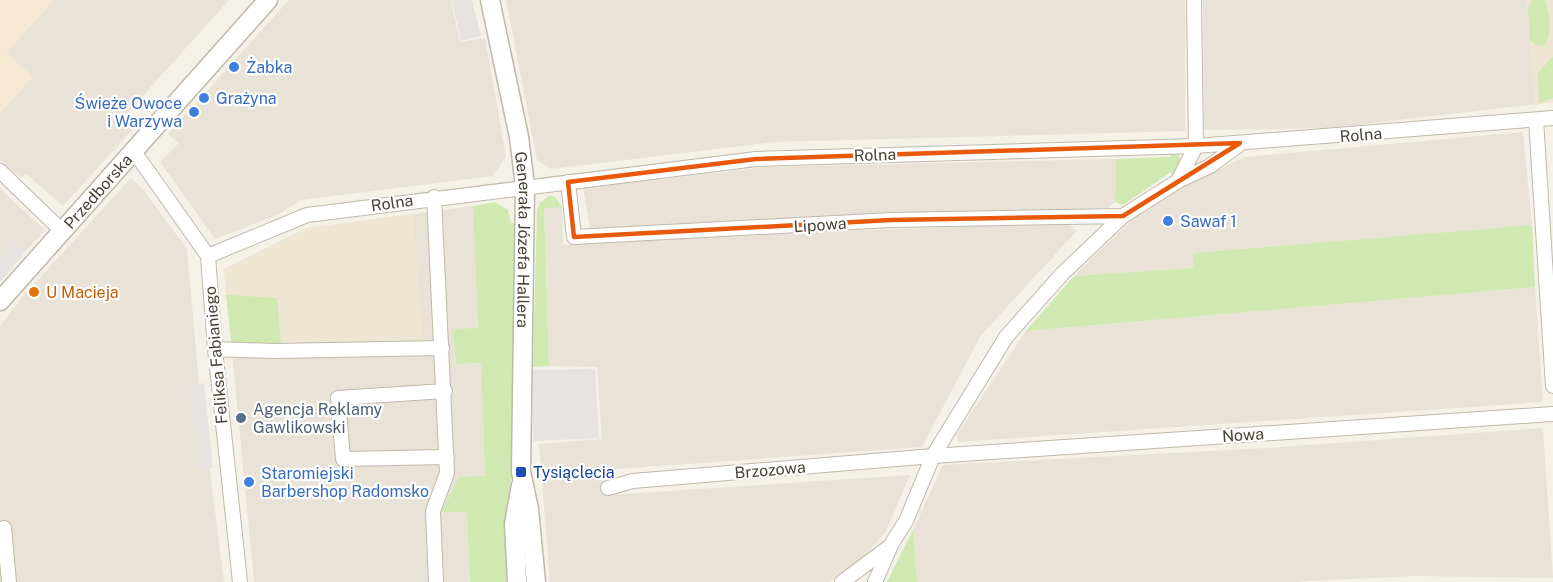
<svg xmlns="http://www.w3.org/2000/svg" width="1553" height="582" font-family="'Public Sans',sans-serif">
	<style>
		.residential { fill: #e8e3d6 }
		.commercial { fill: #f6e8d3 }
		.education { fill: #eee6d2 }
		.green { fill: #cfe9b0 }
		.parking { fill: #e6e3e0 }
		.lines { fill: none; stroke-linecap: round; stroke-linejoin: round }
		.minor-casing { stroke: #c0b9aa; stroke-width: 16 }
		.tertiary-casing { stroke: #c0b9aa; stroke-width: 21 }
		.minor { stroke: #fff; stroke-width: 14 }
		.tertiary { stroke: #fff; stroke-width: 18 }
		.marked { fill: none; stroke: #e8590c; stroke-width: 4.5; stroke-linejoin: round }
		.shop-dot { fill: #3f7fe0; stroke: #fff; stroke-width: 2 }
		.food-dot { fill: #e8710a; stroke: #fff; stroke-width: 2 }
		.service-dot { fill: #5c6f8a; stroke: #fff; stroke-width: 2 }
		.transit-dot { fill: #1a4fb4; stroke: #fff; stroke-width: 2 }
		.labels { text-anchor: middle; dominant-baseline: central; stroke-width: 4.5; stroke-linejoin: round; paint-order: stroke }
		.shop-label { font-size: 16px; fill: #366cbe; stroke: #fff; text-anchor: start }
		.street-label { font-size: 16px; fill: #484237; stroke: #fff }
		.food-label { font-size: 16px; fill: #c56008; stroke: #fff; text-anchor: start }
		.service-label { font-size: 16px; fill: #4e5e75; stroke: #fff; text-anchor: start }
		.transit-label { font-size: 16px; fill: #164399; stroke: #fff; text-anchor: start }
	</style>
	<rect width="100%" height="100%" fill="#f4f1e8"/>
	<path class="residential" d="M54,0H229L121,120L132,130L63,206L26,174L21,178L0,160V113L33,77L6,53Z
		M289,0H451L460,42L485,38L506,156L493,176L301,200L277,215L215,239L160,162L179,143L168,134Z
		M506,0H1185V131L774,142L551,169L537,160Z
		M1203,0H1553V102L1330,128L1204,130Z
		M1523,132L1532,225L1194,253V268L1074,276L1148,204L1245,157Z
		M1116,159L1115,202L1108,208L590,228L583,188L766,167Z
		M131,178L142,188L187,249L199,384L224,582H0V326L23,296Z
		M0,189L45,230L25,252L14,243L0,257Z
		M473,206L478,328L453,330L456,364L481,363L485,476L443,512L467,511L470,582H254L224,269L307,228Z
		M544,207H562L563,245L839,231L1067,223L1077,231L981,335L922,447L604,470L607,495L910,475L885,533L862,558L832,580L829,582H550L539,444L602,439L597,367L549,366Z
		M1535,287L1543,402L958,442V433L1026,331Z
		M1543,428L1553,578L1413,576L1290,582H917L913,530L943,465L1267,448Z"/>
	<path class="commercial" d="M0,0H54L6,53L33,77L0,113Z"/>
	<path class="education" d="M1526,0H1553V102L1535,105Z
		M413,214L423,340L281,346L277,298L226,295L224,269L307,228Z"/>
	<path class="green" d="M1532,0H1544C1553,13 1553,63 1530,40L1528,8Z
		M1553,56V98L1539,103L1538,73Z
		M1171,152L1178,154L1180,158L1178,170L1172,175L1171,172L1123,205L1115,202L1116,159L1170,157Z
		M549,196L555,197L562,207L544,208L549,366L533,367L537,210L540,203Z
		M495,202L508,210L511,223H517L510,517L512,582H470L467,512H442L459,477L485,476L481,363L456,364L453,329L478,328L473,206Z
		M1532,225L1535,287L1026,331L1074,276L1193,268V253Z
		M226,295L277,298L281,346L232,344Z
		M913,530L917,582H887Z"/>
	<path class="parking" d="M452,0H472L481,36L461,41Z
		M14,242L25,252L0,282V257Z
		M595,369L599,438L533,441V370Z
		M204,383L213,468L199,469L189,386Z"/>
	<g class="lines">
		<defs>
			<path id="minor" d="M1536,120L1553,386
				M133,150L208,256L215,349L240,582
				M0,171L62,231
				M1178,181L1210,166L1240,144
				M568,182L574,237L891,220L1123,216
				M434,197L447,473L433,511L436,582
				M208,256L307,215L756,159L1196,146L1553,118
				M215,349L274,351L442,348
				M445,391L338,398L343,459L447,457
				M608,488L633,481L933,456L1553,414
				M4,528L9,582
				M842,582L889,547
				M875,582L892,543L906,521L933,456L1006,337L1062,274L1123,216L1178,181L1196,146L1194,0"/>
			<g id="tertiary">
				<path id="s1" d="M490,0L519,137L525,186L521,472L529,509L536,582"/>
				<path id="s2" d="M0,301L268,0"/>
				<path d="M517,582L514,524L521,485"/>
			</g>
		</defs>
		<use href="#minor" class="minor-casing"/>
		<use href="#tertiary" class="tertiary-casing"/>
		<use href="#minor" class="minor"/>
		<use href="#tertiary" class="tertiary"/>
	</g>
	<path class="marked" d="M1240,143L1123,216L891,220L574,237L568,182L756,159Z"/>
	<g class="shop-dot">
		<circle cx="234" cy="67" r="6"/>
		<circle cx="204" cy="98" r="6"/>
		<circle cx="194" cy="112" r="6"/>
		<circle cx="1168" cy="221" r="6"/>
		<circle cx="249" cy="482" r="6"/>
	</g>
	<circle class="food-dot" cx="34" cy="292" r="6"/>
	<circle class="service-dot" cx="241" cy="418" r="6"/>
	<rect class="transit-dot" x="515" y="466" width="12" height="12" rx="3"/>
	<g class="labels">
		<g class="shop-label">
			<text x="246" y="67">Żabka</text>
			<text x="216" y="98">Grażyna</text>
			<text x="182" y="103" text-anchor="end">Świeże Owoce<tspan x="182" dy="18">i Warzywa</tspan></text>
			<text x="1180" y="221">Sawaf 1</text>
			<text x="261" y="473">Staromiejski<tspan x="261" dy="18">Barbershop Radomsko</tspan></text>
		</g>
		<g class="street-label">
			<text transform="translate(1361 135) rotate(-5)">Rolna</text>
			<text transform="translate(875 155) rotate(-2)">Rolna</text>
			<text stroke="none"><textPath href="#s2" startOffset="147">Przedborska</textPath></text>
			<text transform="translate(392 203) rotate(-8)">Rolna</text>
			<text transform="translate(820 225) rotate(-4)">Lipowa</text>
			<text stroke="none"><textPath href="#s1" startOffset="243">Generała Józefa Hallera</textPath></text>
			<text transform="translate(216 355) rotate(-95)">Feliksa Fabianiego</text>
			<text transform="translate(1243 435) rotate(-4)">Nowa</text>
			<text transform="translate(770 470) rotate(-5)">Brzozowa</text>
		</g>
		<g class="food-label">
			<text x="46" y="292">U Macieja</text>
		</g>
		<g class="service-label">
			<text x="253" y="409">Agencja Reklamy<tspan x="253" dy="18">Gawlikowski</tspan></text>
		</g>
		<g class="transit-label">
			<text x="533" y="472">Tysiąclecia</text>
		</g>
	</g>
</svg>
